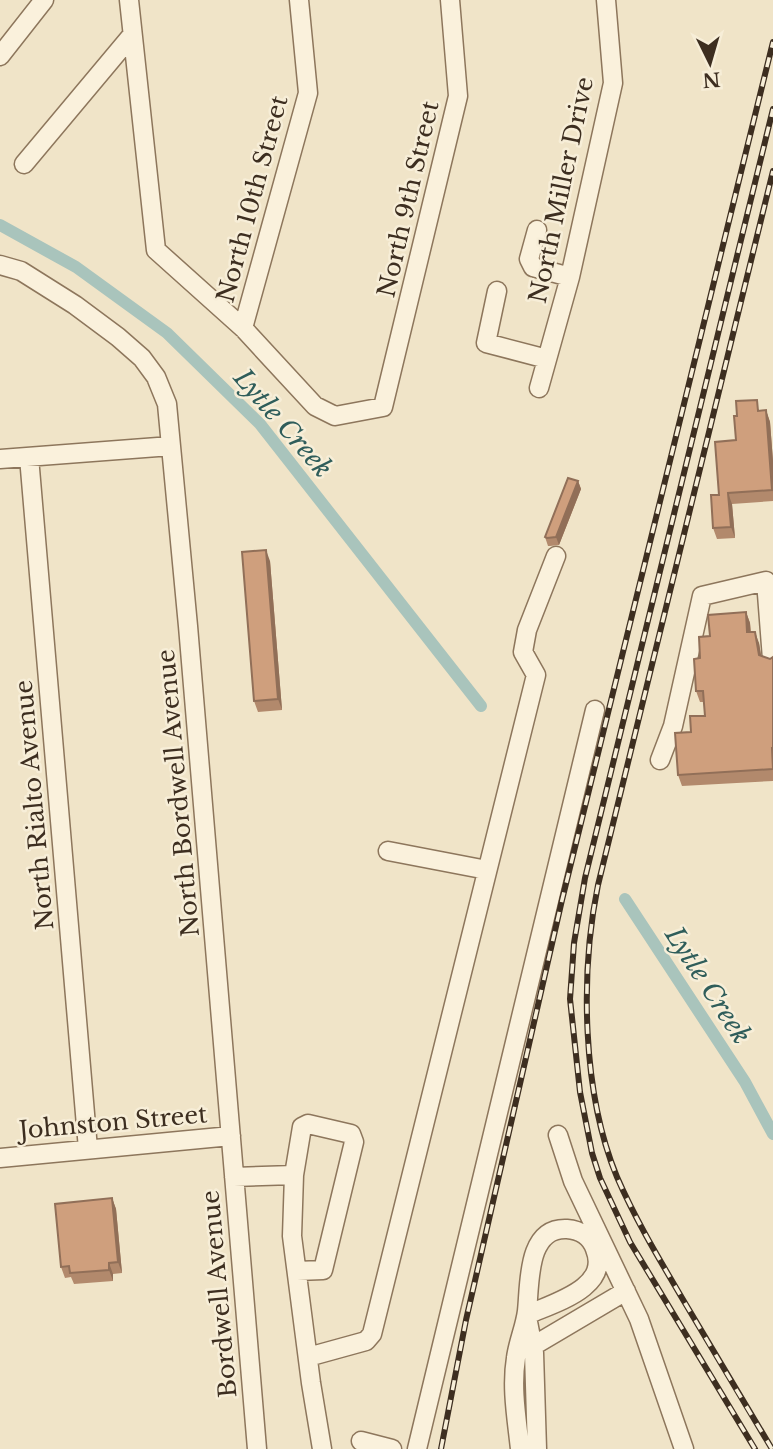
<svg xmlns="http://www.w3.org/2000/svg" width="773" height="1449" font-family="'Libre Baskerville',serif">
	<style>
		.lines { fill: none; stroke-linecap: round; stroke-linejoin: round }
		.canal { stroke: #a9c4bc; stroke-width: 12 }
		.minor-casing { stroke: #8d765c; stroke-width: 21 }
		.minor { stroke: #faf1dc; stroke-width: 18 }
		.rail-casing { stroke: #3d2e20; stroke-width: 6 }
		.rail { stroke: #f7eed8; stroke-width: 3.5; stroke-dasharray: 10; stroke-linecap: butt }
		.wall { fill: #b2896c }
		.shaded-wall { fill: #916f58 }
		.building { fill: #cf9f7d; stroke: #916f58; stroke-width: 2 }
		.labels { text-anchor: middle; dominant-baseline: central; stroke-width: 5; stroke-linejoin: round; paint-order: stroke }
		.street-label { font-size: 24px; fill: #3d2e20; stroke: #f7eed8 }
		.water-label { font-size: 26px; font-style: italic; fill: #2f5d5a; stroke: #f7eed8 }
	</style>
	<rect width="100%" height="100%" fill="#f0e4c8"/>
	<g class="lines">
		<path class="canal" d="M0,225L76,267L167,333L260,424L481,706
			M625,899L745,1082L773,1134"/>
		<defs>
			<path id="minor" d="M129,0L156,250L243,328L315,406L335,416L383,407L458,96L450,0
				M0,56L44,0
				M24,164L132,35
				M537,230L529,259L533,267L570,277
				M0,265L21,271L75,305L118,337L142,358L156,377L167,404L188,626L257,1449
				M497,291L486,343L547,359
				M243,328L308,93L299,0
				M539,388L570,277L613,83L606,0
				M29,457L88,1149
				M0,459L171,446
				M770,633L772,659
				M660,760L673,726L702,596L766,581L770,633H773
				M388,851L487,870
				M558,1135L573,1181L639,1319L684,1449
				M0,1158L231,1136
				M234,1177L294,1175
				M297,1271L323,1270L354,1142L351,1134L308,1124L302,1127L294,1175L292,1236L311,1383L322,1449
				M528,1322L534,1353L537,1449
				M533,1346L626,1291
				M308,1357L366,1341L372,1334L536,675L523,652L527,630L556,556
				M361,1441L392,1449
				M417,1449L595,710
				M520,1449C517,1420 511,1388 516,1358C518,1342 525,1327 527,1311C530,1285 526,1227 567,1229C580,1230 591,1237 595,1249C611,1288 553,1303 527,1315"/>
		</defs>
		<use href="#minor" class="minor-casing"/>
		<use href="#minor" class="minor"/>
		<defs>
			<path id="rail" d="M441,1449L466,1320L562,900L773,42
				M755,1449L630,1242L600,1178L592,1153L580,1092L570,999L574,943L585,878L773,109
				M772,1449C743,1401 714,1352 685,1303C661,1262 636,1221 617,1177C582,1093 580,973 598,885L773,171"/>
		</defs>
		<use href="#rail" class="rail-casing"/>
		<use href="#rail" class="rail"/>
	</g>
	<path class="wall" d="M766,410L770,422L773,461V501L732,504L735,538L717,539L713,528L719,495L736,440L761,411Z
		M578,481L581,489L559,545L550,546H548L545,537Z
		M270,561L282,710L258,712L254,701Z
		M746,612L750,623L751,632L759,643L761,656L770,659L773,657V781L682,786L678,775L691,732L705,716L704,702H700L696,691L700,658L710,636Z
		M112,1198L116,1209L122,1273L113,1274V1281L74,1284L71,1277L65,1278L61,1267Z"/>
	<path class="shaded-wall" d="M766,410L770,422L773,461V493Z
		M578,481L581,489L559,545L556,537Z
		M728,493L732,504L735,538L731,527Z
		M266,550L270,561L282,710L278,699Z
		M746,612L750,623L751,643L747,632Z
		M755,632L759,643L763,666L759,655Z
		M112,1198L116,1209L122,1273L118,1262Z
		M109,1263L113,1274V1281L109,1270Z"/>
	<path class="building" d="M757,400L758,411L766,410L772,490L728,493L731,527L713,528L711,495H719L715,442L736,440L734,416H737L736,401Z
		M568,478L578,481L556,537L547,538L545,537Z
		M266,550L278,699L254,701L242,552Z
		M746,612L747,632H755L759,655L770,659L773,657V748H772L773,769L678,775L675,733L691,732L690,716H705L703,691H696L694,659L700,658L699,637L710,636L708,615Z
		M112,1198L118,1262L109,1263V1270L70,1273L69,1266L61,1267L55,1204Z"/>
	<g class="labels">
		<g class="street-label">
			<text transform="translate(561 190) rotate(-78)">North Miller Drive</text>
			<text transform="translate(252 199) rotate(-75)">North 10th Street</text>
			<text transform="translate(408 199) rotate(-77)">North 9th Street</text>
			<text transform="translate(178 793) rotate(-95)">North Bordwell Avenue</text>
			<text transform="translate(34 805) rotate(-95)">North Rialto Avenue</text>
			<text transform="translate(113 1122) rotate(-5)">Johnston Street</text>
			<text transform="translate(219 1294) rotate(-95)">Bordwell Avenue</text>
		</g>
		<g class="water-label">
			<text transform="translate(283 423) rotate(49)">Lytle Creek</text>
			<text transform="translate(708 985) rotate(57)">Lytle Creek</text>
		</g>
	</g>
	<g transform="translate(710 63) rotate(175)" stroke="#f7eed8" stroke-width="5" paint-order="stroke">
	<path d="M0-5L12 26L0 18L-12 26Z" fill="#3d2e20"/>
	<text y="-10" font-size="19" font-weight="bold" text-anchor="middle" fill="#3d2e20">N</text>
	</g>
</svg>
